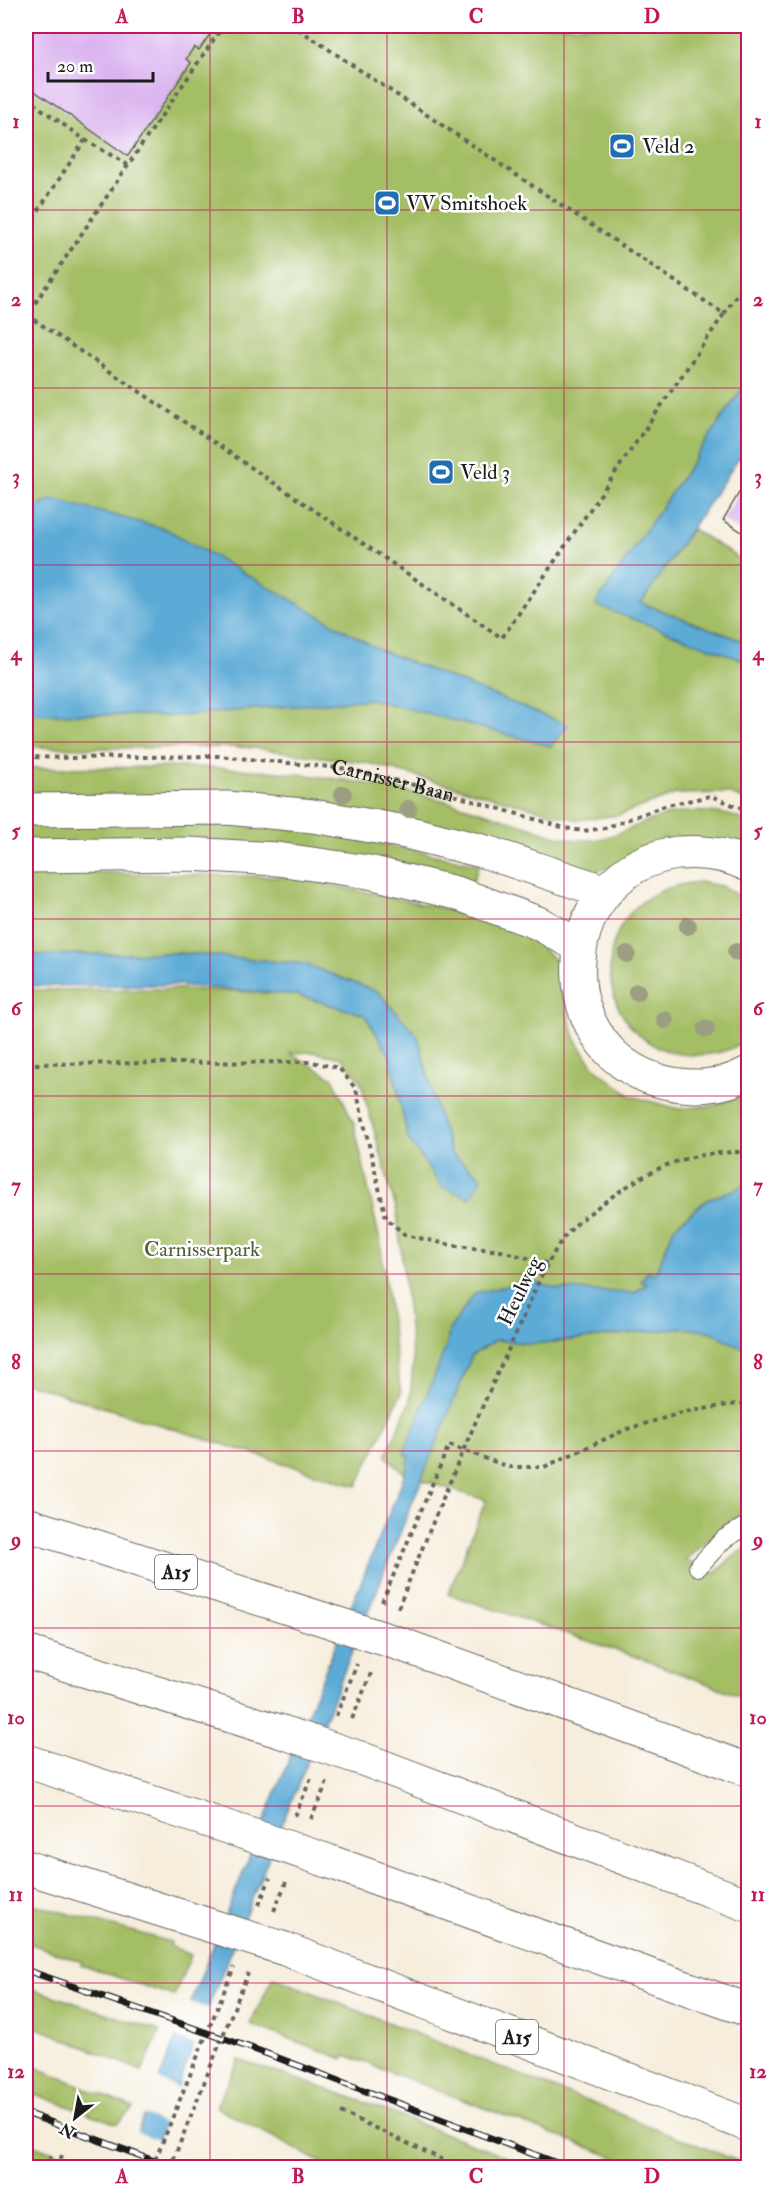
<svg xmlns="http://www.w3.org/2000/svg" width="774" height="2193" font-family="'IM FELL Double Pica',serif">
	<style>
		.green { fill: #a4be65; stroke: #606d40; stroke-width: 1.5 }
		.water { fill: #5caad6; stroke: #3c6379; stroke-width: 1.5 }
		.pier { fill: #f6eddb }
		.building { fill: #dab3ef }
		.lines { fill: none; stroke-linecap: round; stroke-linejoin: round }
		.lane-casing { stroke: #68655f; stroke-width: 20 }
		.secondary-casing { stroke: #68655f; stroke-width: 35 }
		.highway-casing { stroke: #68655f; stroke-width: 35 }
		.path { stroke: #68655f; stroke-width: 4; stroke-dasharray: 4.5 4.5; stroke-linecap: butt }
		.lane { stroke: #fff; stroke-width: 18 }
		.secondary { stroke: #fff; stroke-width: 33 }
		.highway { stroke: #fff; stroke-width: 33 }
		.rail-casing { stroke: #1c1c1c; stroke-width: 7 }
		.rail { stroke: #fff; stroke-width: 4.5; stroke-dasharray: 14; stroke-linecap: butt }
		.highway-bridge-casing { stroke: #68655f; stroke-width: 35; stroke-linecap: butt }
		.highway-bridge { stroke: #fff; stroke-width: 33 }
		.tree { fill: #9c9e82 }
		.grid { fill: none; stroke: #c2185b; stroke-width: 1.5; stroke-opacity: 0.55 }
		.labels { text-anchor: middle; dominant-baseline: central; stroke-width: 5; stroke-linejoin: round; paint-order: stroke }
		.shield { fill: #fff; stroke: #606060; stroke-width: 1.5 }
		.shield-label { font-size: 20px; font-weight: bold; fill: #1c1c1c }
		.poi-label { font-size: 21px; fill: #1c1c1c; stroke: #fff; text-anchor: start }
		.street-label { font-size: 21px; fill: #1c1c1c; stroke: #fff }
		.park-label { font-size: 21px; fill: #525d39; stroke: #fff }
		.neatline { fill: none; stroke: #c2185b; stroke-width: 2 }
		.grid-label { font-size: 20px; text-anchor: middle; font-weight: bold; fill: #c2185b }
	</style>
	<rect width="100%" height="100%" fill="#fff"/>
	<filter id="ink" filterUnits="userSpaceOnUse"><feTurbulence type="fractalNoise" baseFrequency=".0167" numOctaves="2"/><feDisplacementMap in="SourceGraphic" scale="12" xChannelSelector="R" yChannelSelector="G"/><feConvolveMatrix kernelMatrix="1 2 1 2 8 2 1 2 1" color-interpolation-filters="sRGB"/></filter>
	<filter id="wash" filterUnits="userSpaceOnUse"><feTurbulence type="fractalNoise" baseFrequency=".008" numOctaves="4" result="noise"/><feDisplacementMap in="SourceGraphic" scale="24" xChannelSelector="R" yChannelSelector="G"/><feGaussianBlur stdDeviation="1.35" result="paint"/><feColorMatrix in="noise" values="0 0 0 0 0 0 0 0 0 0 0 0 0 0 0 0 0 1.4 0 .05"/><feComposite in="paint" operator="in"/></filter>
	<g filter="url(#wash)">
		<rect width="100%" height="100%" fill="#f6eddb"/>
		<path class="green" d="M26,26H748V380L596,605L748,662V801L728,793L676,794L619,815L577,820L368,763L246,747L93,748L26,747V713L175,716L371,699L551,746L528,709L380,650L53,499L26,513Z
			M692,529L748,564V643L641,603Z
			M191,767C272,769 355,778 434,798C463,805 492,815 521,824C539,830 558,838 578,840C609,843 632,825 660,817C687,809 723,809 748,822V849L612,867L592,872L534,856L26,798V768Z
			M135,819L301,827L479,864L471,889L26,847V821Z
			M26,871L295,877L456,911L528,934L561,966L564,1001L576,1041L596,1069L631,1096L679,1109L715,1105L748,1094V1185L707,1200L675,1226L655,1274L642,1281L647,1283L634,1293L559,1289L529,1281L449,1330L447,1344L405,1474L386,1456L410,1401L413,1364L397,1212L360,1080L342,1058L314,1052L290,1053L333,1078L354,1124L380,1241L401,1394L357,1486L26,1383V990L185,989L271,993L297,995L365,1015L390,1056L408,1139L451,1153L436,1108L418,1036L305,964L182,953L26,955Z
			M699,882L721,886L748,900V1038C734,1050 716,1055 697,1055C589,1057 573,891 699,882Z
			M681,1328L710,1331L740,1347H748V1509L732,1520L685,1560L714,1573L738,1553L748,1547V1699L639,1658L448,1594L486,1500L421,1480L472,1355L496,1340L533,1344Z
			M26,1902L171,1942L170,1946L191,1955L174,1996L81,1965L82,1962L26,1942Z
			M273,1977L748,2165V2167H640L345,2055L343,2059L250,2024Z
			M26,1987L160,2031L142,2071L26,2023Z
			M239,2060L350,2097L532,2167H330L216,2107Z
			M26,2063L133,2108L117,2124L26,2091Z
			M26,2142L93,2167H26Z"/>
		<path class="water" d="M748,380V445L641,603L748,643V662L595,605Z
			M52,499L166,529L380,650L568,725L551,746L371,699L177,716L26,713V513Z
			M182,953L305,964L378,992L418,1036L436,1108L451,1153L482,1178L470,1198L442,1187L408,1139L390,1056L365,1015L297,995L178,985L26,986V955Z
			M746,1185H748V1347H740L710,1331L681,1328L533,1344L496,1340L472,1355L214,1993L147,2167L123,2168L405,1474L410,1457L404,1453L447,1344L449,1330L475,1293L529,1281L559,1289L634,1293L647,1284L641,1281L648,1271L655,1274L675,1226L707,1200Z"/>
		<path class="pier" d="M187,2001L211,2010L197,2045L172,2036Z
			M155,2077L180,2090L166,2125L141,2113Z
			M134,2131L160,2141L150,2168H120Z"/>
		<g id="blocks">
			<path class="building" d="M26,26H216L199,50L194,47L186,59L191,63L128,156L26,85Z
				M740,491L746,495L748,491V536L723,520Z"/>
		</g>
	</g>
	<g filter="url(#ink)">
		<use href="#blocks" fill-opacity="0" stroke="#68655f" stroke-width="1.5"/>
		<g class="lines">
			<defs>
				<path id="lane" d="M698,1567L724,1539L748,1525"/>
				<path id="secondary" d="M26,810L227,808L313,816L406,832L486,852L606,892
					M26,856L189,854L277,859L369,872L456,893L538,923L579,946
					M748,865C727,854 702,851 678,853C556,868 542,1047 660,1081C689,1089 722,1088 748,1073"/>
				<path id="highway" d="M26,1524L326,1620
					M400,1644L748,1770
					M26,1652L282,1732
					M360,1758L748,1905
					M26,1761L242,1832
					M325,1860L748,2010
					M26,1867L199,1922
					M285,1949L748,2125"/>
			</defs>
			<use href="#lane" class="lane-casing"/>
			<use href="#secondary" class="secondary-casing"/>
			<use href="#highway" class="highway-casing"/>
			<g class="path">
				<path d="M26,98L85,140L26,229"/>
				<path d="M85,140L128,165L223,26"/>
				<path d="M128,165L27,315L502,638L724,314L294,26"/>
				<path d="M724,314L748,278"/>
				<path id="s1" d="M26,757L74,758L219,756L349,769L446,793L565,828L583,831L605,828L667,805L711,796L748,811"/>
				<path d="M26,1064L312,1062L339,1068L356,1089L386,1218L405,1235L456,1246L501,1251L549,1264"/>
				<path d="M382,1602L449,1445L509,1467H544L627,1429L685,1412L748,1402"/>
				<path d="M398,1608C434,1519 471,1429 512,1342C527,1309 542,1269 562,1240C574,1224 591,1212 606,1201C654,1166 688,1151 748,1152"/>
				<path d="M336,1716L357,1664"/>
				<path d="M352,1719L372,1671"/>
				<path d="M295,1816L311,1778"/>
				<path d="M311,1819L327,1782"/>
				<path d="M259,1905L270,1878"/>
				<path d="M274,1911L286,1882"/>
				<path d="M341,2112L460,2168"/>
				<path d="M47,2168L51,2156"/>
				<path d="M58,2168L62,2155"/>
				<path d="M152,2168L234,1967"/>
				<path d="M170,2168L248,1973"/>
			</g>
			<use href="#lane" class="lane"/>
			<use href="#secondary" class="secondary"/>
			<use href="#highway" class="highway"/>
			<defs>
				<path id="rail" d="M26,1970L265,2053L570,2168
					M26,2113L173,2168"/>
			</defs>
			<use href="#rail" class="rail-casing"/>
			<use href="#rail" class="rail"/>
			<defs>
				<path id="highway-bridge" d="M326,1620L400,1644
					M282,1732L360,1758
					M242,1832L325,1860
					M199,1922L285,1949"/>
			</defs>
			<use href="#highway-bridge" class="highway-bridge-casing"/>
			<use href="#highway-bridge" class="highway-bridge"/>
		</g>
		<g class="tree">
			<circle cx="343" cy="794" r="9"/>
			<circle cx="408" cy="809" r="9"/>
			<circle cx="688" cy="926" r="9"/>
			<circle cx="736" cy="952" r="9"/>
			<circle cx="627" cy="954" r="9"/>
			<circle cx="637" cy="992" r="9"/>
			<circle cx="665" cy="1020" r="9"/>
			<circle cx="706" cy="1029" r="9"/>
		</g>
	</g>
	<path class="grid" d="M210,26V2168M387,26V2168M564,26V2168M26,210H748M26,388H748M26,565H748M26,742H748M26,919H748M26,1096H748M26,1274H748M26,1451H748M26,1628H748M26,1806H748M26,1983H748"/>
	<defs>
		<symbol id="stadium-square" viewBox="-11 -11 22 22"><rect x="-9" y="-9" width="18" height="18" rx="4" fill="#1f6fb2" stroke="#fff"/><path d="M0-5a6.5 5 0 1 0 0 10a6.5 5 0 1 0 0-10ZM-3.5-1.8h7v3.6h-7Z" fill="#fff"/></symbol>
	</defs>
	<g fill-rule="evenodd">
		<use href="#stadium-square" x="607" y="131" width="30" height="30"/>
		<use href="#stadium-square" x="372" y="188" width="30" height="30"/>
		<use href="#stadium-square" x="426" y="457" width="30" height="30"/>
	</g>
	<g class="labels">
		<g class="shield">
			<rect x="155" y="1555" width="42" height="34" rx="4.5"/>
			<rect x="496" y="2020" width="42" height="34" rx="4.5"/>
		</g>
		<g class="shield-label">
			<text x="176" y="1572">A15</text>
			<text x="517" y="2037">A15</text>
		</g>
		<g class="poi-label">
			<text x="642" y="146">Veld 2</text>
			<text x="406" y="203">VV Smitshoek</text>
			<text x="460" y="472">Veld 3</text>
		</g>
		<g class="street-label">
			<text stroke="none"><textPath href="#s1" startOffset="369">Carnisser Baan</textPath></text>
			<text transform="translate(520 1291) rotate(-64)">Heulweg</text>
		</g>
		<g class="park-label">
			<text x="202" y="1249">Carnisserpark</text>
		</g>
	</g>
	<rect width="774" height="2193" fill="none" stroke="#fff" stroke-width="66"/>
	<g transform="translate(75 2118) rotate(211)" stroke="#ffffff" stroke-width="4.5" paint-order="stroke">
	<path d="M0-4.5L10 22L0 15L-10 22Z" fill="#1c1c1c"/>
	<text y="-9" font-size="16" font-weight="bold" text-anchor="middle" fill="#1c1c1c">N</text>
	</g>
	<path d="M48 72v9h105v-9" fill="none" stroke="#1c1c1c" stroke-width="3"/>
	<text x="57" y="72" font-size="18" fill="#1c1c1c" stroke="#ffffff" stroke-width="4.5" paint-order="stroke">20 m</text>
	<rect x="33" y="33" width="708" height="2127" class="neatline"/>
	<g class="grid-label">
		<text x="122" y="23">A</text>
		<text x="298" y="23">B</text>
		<text x="476" y="23">C</text>
		<text x="652" y="23">D</text>
		<text x="16" y="128">1</text>
		<text x="758" y="128">1</text>
		<text x="16" y="306">2</text>
		<text x="758" y="306">2</text>
		<text x="16" y="483">3</text>
		<text x="758" y="483">3</text>
		<text x="16" y="660">4</text>
		<text x="758" y="660">4</text>
		<text x="16" y="837">5</text>
		<text x="758" y="837">5</text>
		<text x="16" y="1015">6</text>
		<text x="758" y="1015">6</text>
		<text x="16" y="1192">7</text>
		<text x="758" y="1192">7</text>
		<text x="16" y="1369">8</text>
		<text x="758" y="1369">8</text>
		<text x="16" y="1546">9</text>
		<text x="758" y="1546">9</text>
		<text x="16" y="1724">10</text>
		<text x="758" y="1724">10</text>
		<text x="16" y="1901">11</text>
		<text x="758" y="1901">11</text>
		<text x="16" y="2078">12</text>
		<text x="758" y="2078">12</text>
		<text x="122" y="2183">A</text>
		<text x="298" y="2183">B</text>
		<text x="476" y="2183">C</text>
		<text x="652" y="2183">D</text>
	</g>
</svg>
